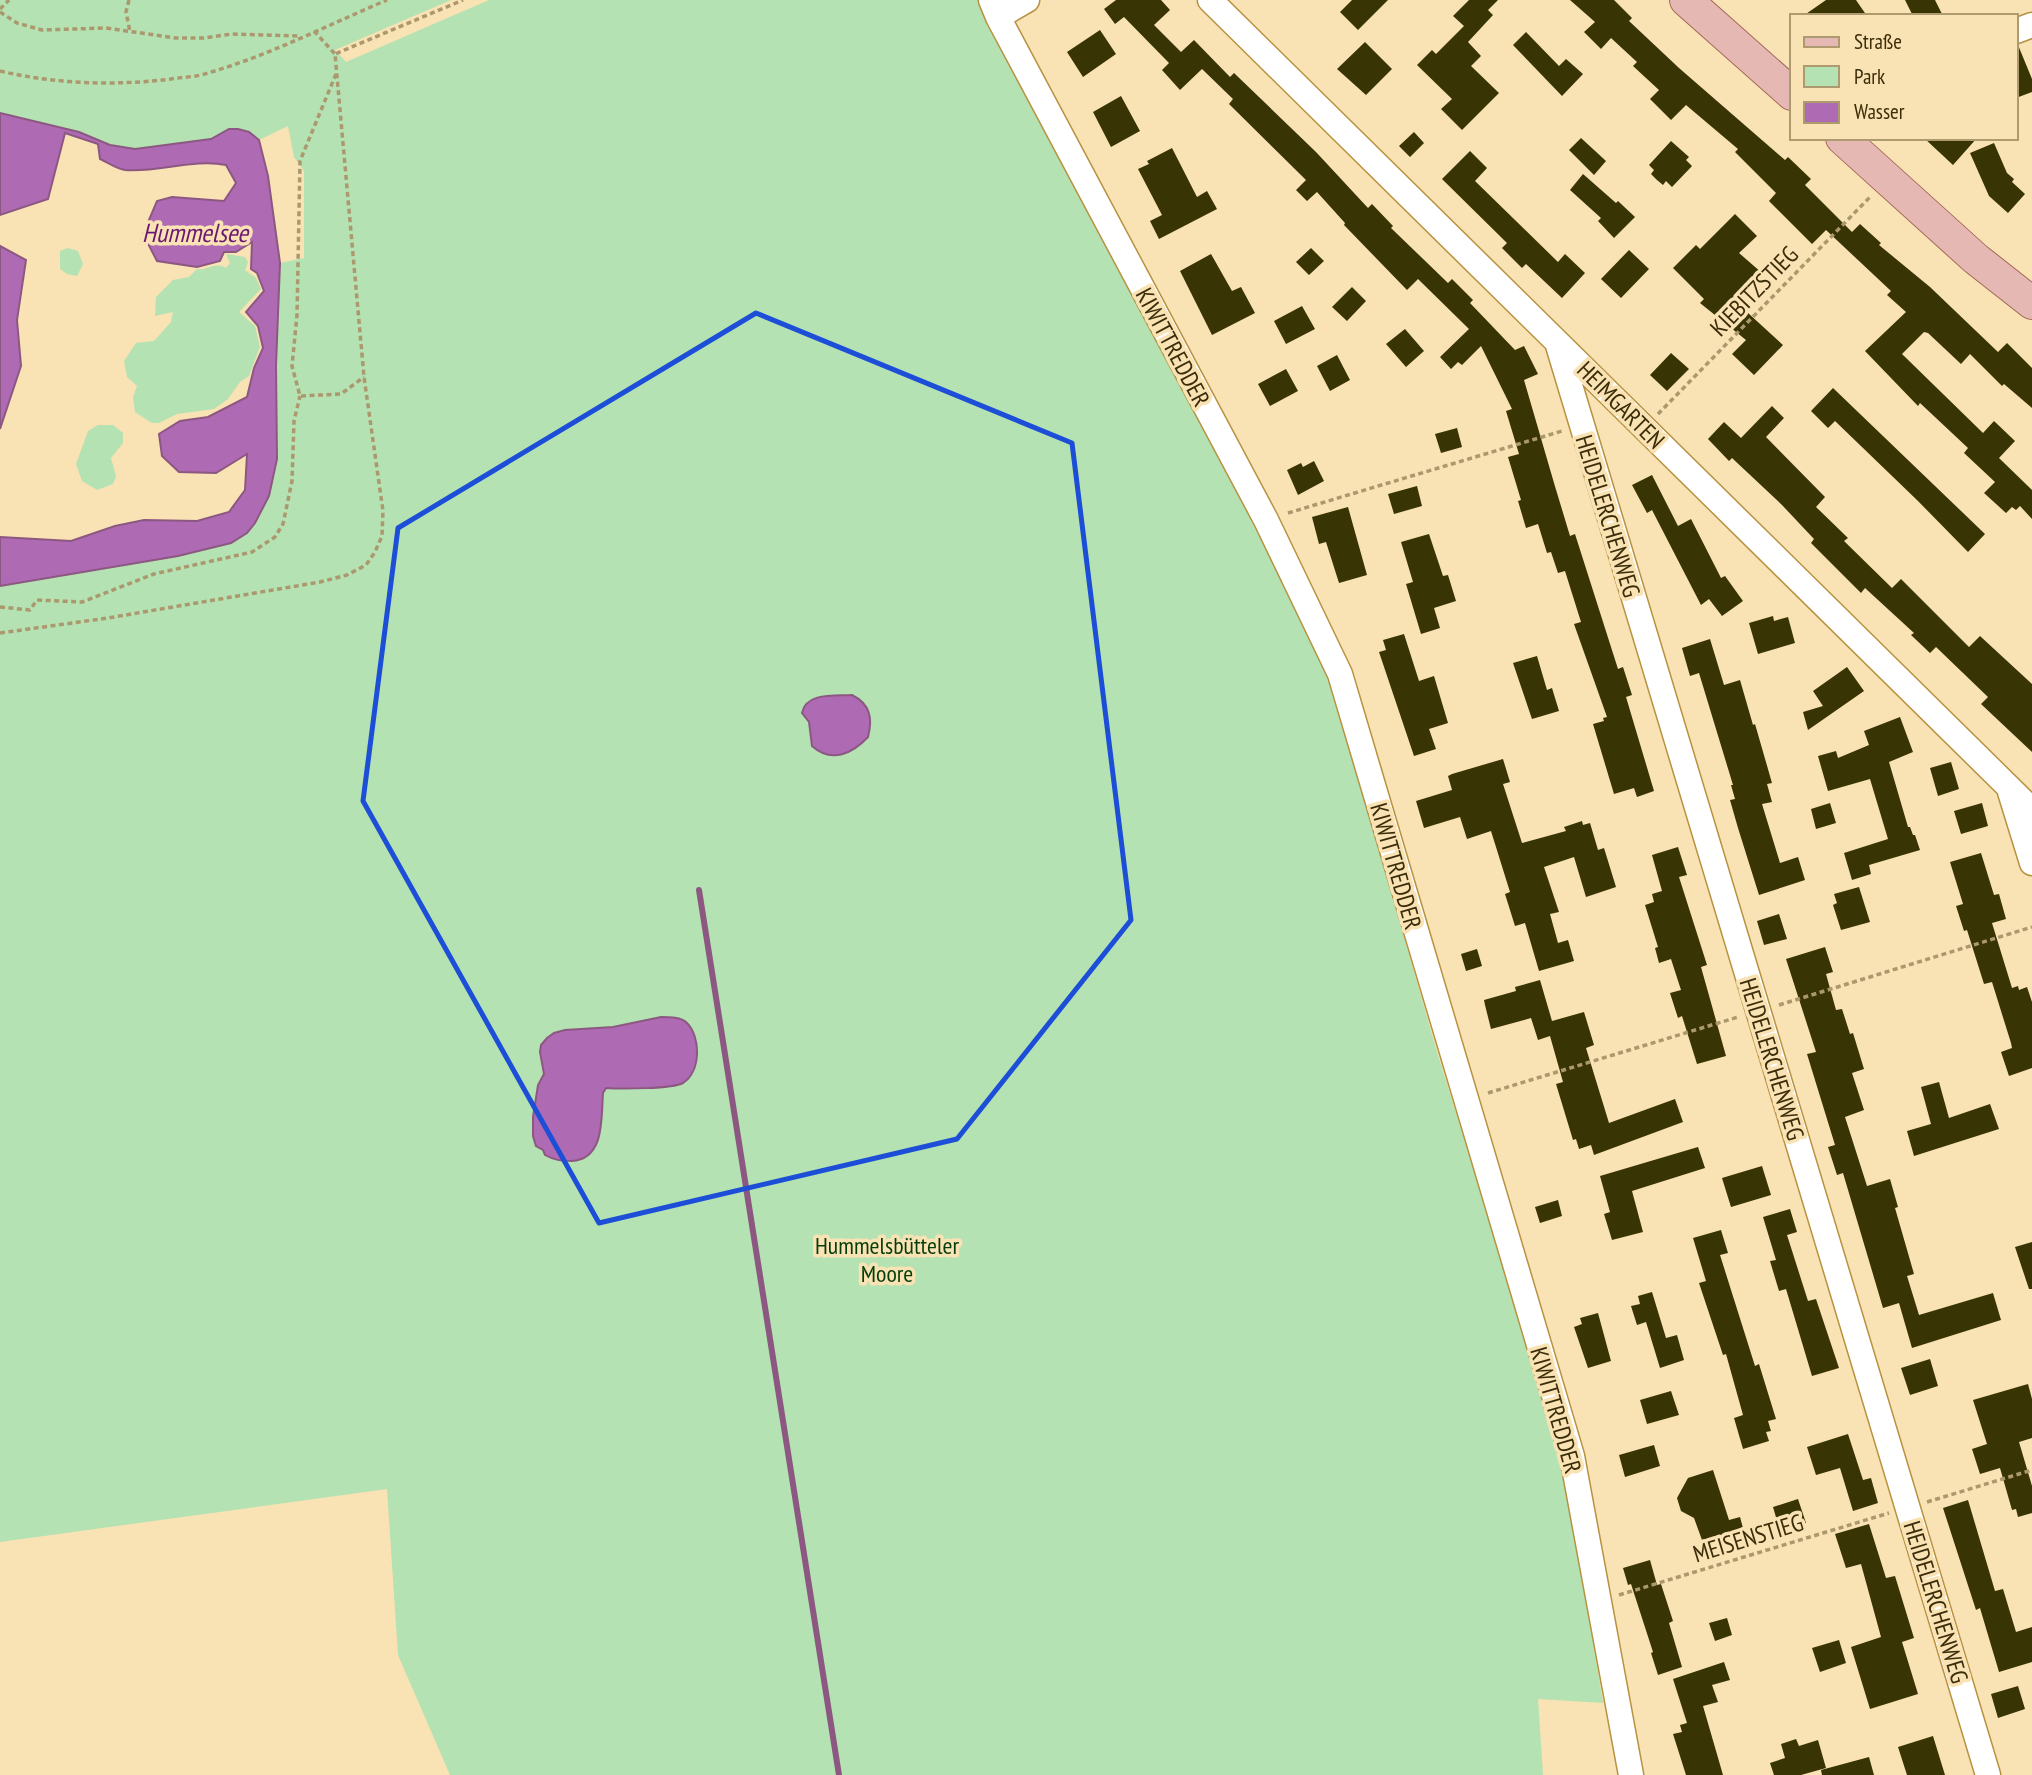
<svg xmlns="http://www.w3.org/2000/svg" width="2032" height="1775" font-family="'PT Sans Narrow',sans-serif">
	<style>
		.green { fill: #b4e2b3 }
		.water { fill: #af6ab4; stroke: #8c5881; stroke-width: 2 }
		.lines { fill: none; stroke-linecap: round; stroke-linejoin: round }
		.stream { stroke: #8c5881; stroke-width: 6 }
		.building { fill: #383403 }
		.minor-casing { stroke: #b79241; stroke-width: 27 }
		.major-casing { stroke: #a06858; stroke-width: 34 }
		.path { stroke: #ac986e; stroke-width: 3.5; stroke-dasharray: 5 3.5; stroke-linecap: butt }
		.minor { stroke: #fff; stroke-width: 24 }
		.major { stroke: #e6b8b4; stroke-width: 32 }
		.marked { fill: none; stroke: #1d4ed8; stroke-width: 5; stroke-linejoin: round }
		.labels { text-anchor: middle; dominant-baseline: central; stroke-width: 7; stroke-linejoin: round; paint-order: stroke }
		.street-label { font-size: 24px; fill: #3c2d0a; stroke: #f9e2b3 }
		.park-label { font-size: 24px; fill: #033d0b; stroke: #f9e2b3 }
		.water-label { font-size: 26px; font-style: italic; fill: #6d1775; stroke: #f9e2b3 }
	</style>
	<rect width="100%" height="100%" fill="#f9e2b3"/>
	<path class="green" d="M0,0H451L335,50L346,62L489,0H981L1282,574L1329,676L1437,1052L1563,1457L1603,1703L1538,1699L1543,1775H450L398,1655L387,1489L0,1542V586L178,556L255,523L269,495L277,459L276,366L280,263L304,258V171L294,157L288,126L259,140L249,132L238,129H229L211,139L135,149L110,145L79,132L0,113Z
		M68,248L78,251L83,264L77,276L67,274L60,269V251Z
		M226,254L245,257L248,262L245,270L256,278L261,289L239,312L255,326L260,347L249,376L240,382L228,399L214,409L177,414L159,423H152L135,412L133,397L137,386L127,377L124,361L136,343L154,341L171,322L173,312L155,316L156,297L173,280L189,277L197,269C208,271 214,261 226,268L230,263Z
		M98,425H113L123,433V443L111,458L116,476L113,484L97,490L82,481L76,464L88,431Z"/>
	<path class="water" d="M0,113L79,132L110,145L135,149L211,139L229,129H238L249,132L259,140L268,176L280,263L276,366L277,459L269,496L255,523L247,533L231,543L178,556L0,586V537L71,541L115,526L144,520L197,521L229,512L245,490L247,454L216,473L179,472L162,456L159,434L180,421L208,417L247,397L254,368L263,348L258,326L246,312L264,291L257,273L251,269L252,242L236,252H224L220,261L197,267L157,261L143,234L157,201L172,197L224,201L236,183L226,165C194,158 158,173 125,170C117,169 107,162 100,159L98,144L65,133L48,199L0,215Z
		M0,246L26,260L17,320L21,366L0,429Z
		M852,695C870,704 873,718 868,737C853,753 832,764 812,746L809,722L802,713C806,692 835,696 852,695Z
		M661,1017C670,1017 681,1017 687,1023C701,1037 701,1072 683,1083C672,1089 621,1089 606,1088L603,1093C601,1118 605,1159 572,1161C561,1161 554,1160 545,1155L543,1150L536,1146L533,1136V1117L538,1085L544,1074L540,1052L541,1045L547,1038L554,1033L565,1030L613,1027Z"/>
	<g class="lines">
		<path class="stream" d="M699,890L839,1775"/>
	</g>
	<path class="building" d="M1116,0H1161L1170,10L1154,25L1181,52L1194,40L1230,77L1234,73L1316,152L1368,208L1372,204L1393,226L1391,228L1448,283L1452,279L1473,300L1470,303L1515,350L1524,346L1538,374L1524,380L1554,483L1570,536L1575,534L1618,669L1623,667L1632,695L1626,697L1654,791L1637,797L1634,788L1614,794L1593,724L1604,721L1603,718L1607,717L1574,624L1581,622L1565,571L1558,573L1551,552L1547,553L1538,524L1526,528L1518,501L1521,500L1508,457L1519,454L1506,411L1512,409L1481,346L1462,365L1458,362L1451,369L1440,357L1469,329L1418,279L1407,290L1344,225L1345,223L1317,192L1307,201L1296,190L1306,180L1229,104L1233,99L1202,69L1180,90L1162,70L1169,63L1124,17L1115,24L1104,9Z
		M1352,0H1388L1358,30L1340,12Z
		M1469,0H1498L1488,10L1493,15L1468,42L1481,56L1471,66L1499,93L1462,130L1441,109L1452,99L1417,65L1432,50L1436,54L1464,26L1453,16Z
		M1570,0H1614L1632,18L1629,21L1679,68L1785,160L1788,157L1811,179L1805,185L1852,232L1860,224L1881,243L1879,245L1930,287L1998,352L2007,343L2032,368V408L2004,384L2002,386L1970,354L1961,364L1928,333L1924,332L1902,354L1983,433L1994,421L2015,441L1999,458L2032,490V519L2020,506L2016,510L2012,507L2006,513L1984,493L1995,482L1964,453L1968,448L1920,403L1918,406L1865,351L1906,312L1887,295L1891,291L1826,230L1812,244L1769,201L1776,193L1735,152L1738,149L1686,105L1671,120L1650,99L1659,90L1633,66L1637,62L1611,38L1601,49L1584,32L1595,22Z
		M1826,0H1856L1867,16H1803Z
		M1905,0H1935L1943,16H1913Z
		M1100,30L1116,54L1083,77L1067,52Z
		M1526,32L1559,66L1566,59L1583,74L1562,96L1513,45Z
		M1365,42L1392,69L1366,95L1337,69Z
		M2018,45L2032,79V92L2016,98Z
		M1121,96L1140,131L1111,147L1093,112Z
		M1414,132L1424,143L1410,157L1399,146Z
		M1581,138L1606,161L1594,175L1569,150Z
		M1924,138H1977L1953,165Z
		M1671,141L1689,157L1686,160L1692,166L1672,187L1666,181L1663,185L1657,180L1651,174L1654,170L1649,165Z
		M1994,143L2007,173L2014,179L2012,182L2025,194L2008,213L1989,196L1970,153Z
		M1172,148L1197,197L1207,191L1217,209L1159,239L1150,221L1162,215L1138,169L1149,164L1147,161Z
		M1470,151L1487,168L1475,181L1558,262L1565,254L1585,273L1562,298L1526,264L1522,268L1502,248L1507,243L1442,179Z
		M1583,174L1616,203L1618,201L1635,217L1614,238L1598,221L1601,218L1570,190Z
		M1735,214L1757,236L1739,253L1762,273L1736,302L1783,345L1754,375L1732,354L1746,340L1700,303L1704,299L1673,268L1696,245L1700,249Z
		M1311,248L1324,261L1309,275L1296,262Z
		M1629,250L1649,269L1621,298L1601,279Z
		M1211,254L1232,291L1241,287L1255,313L1212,335L1180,271Z
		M1352,287L1366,301L1347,321L1332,307Z
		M1302,306L1315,329L1286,344L1274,321Z
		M1405,329L1424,351L1406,367L1386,344Z
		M1671,353L1689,369L1667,391L1650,375Z
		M1337,355L1350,380L1330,391L1317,366Z
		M1286,369L1298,391L1270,406L1258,384Z
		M1833,388L1985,534L1968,552L1918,501L1835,421L1828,428L1811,411Z
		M1772,406L1784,418L1766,437L1825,497L1816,507L1848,538L1844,541L1892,588L1901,579L1969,647L1980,636L2032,684V752L1981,704L1988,697L1936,647L1930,653L1911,635L1914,633L1865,588L1861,593L1811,543L1814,539L1782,505L1732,458L1729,461L1708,439L1724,422L1741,438Z
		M1457,428L1462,447L1441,453L1435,434Z
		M1314,461L1324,481L1298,495L1287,470L1301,463L1303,467Z
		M1652,475L1678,526L1691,519L1721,578L1725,576L1743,601L1722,616L1709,599L1701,605L1652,510L1647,513L1632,485Z
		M1417,486L1422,506L1394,514L1388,494Z
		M1348,507L1367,575L1339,583L1326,542L1319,544L1312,517Z
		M1429,534L1443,576L1448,575L1456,601L1434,608L1440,628L1421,634L1406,584L1413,582L1401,542Z
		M1773,616L1774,621L1788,617L1795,643L1758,654L1749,623Z
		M1404,634L1419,681L1434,676L1448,723L1429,729L1436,749L1414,756L1379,652L1386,650L1383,640Z
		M1710,639L1724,685L1740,680L1753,725L1755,724L1772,783L1767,784L1772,802L1762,804L1780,863L1798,857L1805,880L1759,895L1738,828L1730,800L1735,799L1731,785H1733L1699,673L1690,676L1682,648Z
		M1537,656L1547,690L1552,688L1559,711L1532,719L1513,663Z
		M1847,667L1864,691L1808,730L1803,712L1823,706L1813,691Z
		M1900,717L1913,752L1889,762L1908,827H1910L1913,835H1915L1920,850L1869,865L1871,874L1852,880L1844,853L1888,839L1870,779L1828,791L1818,756L1836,751L1838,758L1869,745L1864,731Z
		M1503,759L1510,782L1503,784L1522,843L1566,831L1564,827L1582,821L1583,825L1590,823L1598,850L1604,848L1616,887L1586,897L1574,857L1544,867L1559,912L1550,914L1558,943L1568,940L1574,961L1539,971L1525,923L1515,926L1505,894L1510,892L1491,831L1467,839L1460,817L1424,828L1416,801L1452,790L1448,776L1452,774Z
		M1951,762L1959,789L1938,796L1930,768Z
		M1830,803L1836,823L1816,829L1811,809Z
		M1982,803L1988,826L1961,834L1954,811Z
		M1678,847L1687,875L1679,877L1707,965L1701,967L1726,1056L1697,1064L1682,1016L1678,1018L1670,993L1681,990L1671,959L1659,963L1655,948L1658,947L1645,905L1654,902L1652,894L1662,891L1652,855Z
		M1981,853L1994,895L1999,894L2006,919L1992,923L2012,988L2018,986L2019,990L2027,987L2032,1002V1068L2009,1076L2001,1052L2012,1048L2011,1043L1992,982L1984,984L1967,930L1964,931L1956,906L1963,904L1950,862Z
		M1859,887L1870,922L1841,930L1833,905L1837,903L1834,894Z
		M1779,914L1787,939L1764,945L1757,921Z
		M1825,947L1833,972L1826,974L1836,1010L1842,1009L1850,1034L1853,1033L1864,1069L1852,1073L1864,1110L1845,1117L1867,1186L1890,1179L1898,1207L1895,1208L1914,1274L1907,1276L1919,1315L1993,1293L2001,1320L1912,1348L1899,1303L1883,1308L1843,1173L1837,1175L1828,1147L1835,1145L1807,1054L1816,1052L1786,959Z
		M1477,949L1482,966L1466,971L1461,954Z
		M1540,980L1552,1021L1584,1012L1594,1045L1586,1048L1609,1123L1675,1099L1683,1122L1594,1155L1591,1145L1579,1149L1576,1139L1573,1140L1556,1084L1563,1082L1550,1036L1538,1040L1531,1018L1491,1029L1485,1005L1484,1000L1516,991L1515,987Z
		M1939,1082L1949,1118L1990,1104L1999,1129L1914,1156L1907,1131L1931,1124L1921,1087Z
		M1698,1147L1705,1168L1632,1191L1643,1232L1612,1240L1604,1214L1610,1212L1600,1176Z
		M1762,1166L1771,1195L1731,1207L1722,1178Z
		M1558,1200L1562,1216L1540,1223L1535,1207Z
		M1790,1209L1797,1232L1787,1235L1808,1301L1816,1299L1839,1368L1812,1376L1786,1289L1779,1291L1770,1261L1776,1260L1763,1217Z
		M1721,1230L1728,1253L1720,1255L1755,1366L1759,1364L1776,1419L1768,1421L1771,1431L1766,1432L1769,1441L1743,1449L1734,1418L1743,1415L1726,1354L1723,1355L1699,1283L1706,1281L1693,1238Z
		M2032,1242V1289H2029L2015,1247Z
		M1652,1292L1666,1338L1677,1335L1684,1360L1660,1368L1646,1322L1637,1325L1631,1306L1640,1304L1638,1296Z
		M1598,1313L1611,1361L1588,1368L1574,1327L1582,1324L1580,1318Z
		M1930,1359L1938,1386L1910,1395L1901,1368Z
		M2028,1384L2032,1399V1438L2019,1442L2032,1486V1513L2018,1517L2016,1509L2012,1510L2000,1468L1980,1474L1972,1449L1987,1444L1973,1400Z
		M1671,1391L1679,1415L1647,1424L1640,1400Z
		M1848,1434L1863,1480L1871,1478L1878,1503L1853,1511L1840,1468L1816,1475L1807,1447Z
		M1654,1445L1660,1466L1625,1477L1619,1455Z
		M1713,1470L1729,1520L1740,1517L1746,1539L1714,1550L1710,1538L1702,1540L1694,1518L1681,1511L1677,1498L1688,1478Z
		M1798,1499L1806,1523L1780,1531L1773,1507Z
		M1968,1500L1995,1591L2003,1589L2016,1632L2032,1627V1662L1999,1672L1980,1608L1976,1610L1943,1508Z
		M1869,1524L1886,1578L1895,1576L1914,1638L1902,1642L1918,1694L1870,1709L1851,1647L1881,1637L1861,1564L1846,1568L1835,1534Z
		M1650,1560L1657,1585L1661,1584L1673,1621L1669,1623L1682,1667L1658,1675L1651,1653L1653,1652L1631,1584L1628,1585L1623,1568Z
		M1727,1618L1732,1635L1715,1641L1709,1623Z
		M1839,1640L1846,1663L1820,1672L1812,1648Z
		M1724,1662L1730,1680L1712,1685L1718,1702L1703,1706L1723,1775H1686L1673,1734L1682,1732L1680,1725L1687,1723L1673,1679Z
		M2018,1686L2025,1709L1998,1718L1991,1694Z
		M1933,1736L1945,1775H1907L1898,1747Z
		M1796,1739L1799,1746L1818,1740L1826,1768L1801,1775H1774L1770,1763L1785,1758L1781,1744Z
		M1869,1757L1874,1775H1822L1821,1770Z"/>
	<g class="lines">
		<defs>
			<path id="minor" d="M991,0L998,17L1266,520L1340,674L1572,1456L1631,1775
				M1210,0L2032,810
				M998,17L1027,0
				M2016,31L2032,25
				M1557,342L1988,1775
				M2010,792L2032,863"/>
			<path id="major" d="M1686,0L1792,94
				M1842,138L1976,259L2032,303"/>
		</defs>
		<use href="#minor" class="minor-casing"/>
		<use href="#major" class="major-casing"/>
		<path class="path" d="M129,0L126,12L130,32
			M0,9L9,0
			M0,12L17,23L42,30L106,28L176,38H204L232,34L300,36
			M314,31L335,54
			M0,71C56,84 114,86 171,79C183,77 197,77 208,73C270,55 328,25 387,0
			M336,74L300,161L297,315L292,366L300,396L341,394L364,377
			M1658,414L1870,197
			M1288,513L1562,431
			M0,607L30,610L37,600L82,602L154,574L252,552L275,537L283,524L292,481L294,421L300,396
			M0,633L108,618L320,582L347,575L366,565L375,552L382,536L383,511L364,377L335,54L463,0
			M1779,1005L2032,927
			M1488,1093L1738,1017
			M1927,1502L2032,1470
			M1619,1595L1889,1513"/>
		<use href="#minor" class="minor"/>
		<use href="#major" class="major"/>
	</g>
	<path class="marked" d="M756,313L1072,443L1131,920L957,1139L599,1223L363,801L398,528Z"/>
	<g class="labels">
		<g class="street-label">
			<text transform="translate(1754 291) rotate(-46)">KIEBITZSTIEG</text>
			<text transform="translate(1173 347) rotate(62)">KIWITTREDDER</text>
			<text transform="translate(1621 405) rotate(45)">HEIMGARTEN</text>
			<text transform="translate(1608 516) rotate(73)">HEIDELERCHENWEG</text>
			<text transform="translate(1396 866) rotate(74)">KIWITTREDDER</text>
			<text transform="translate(1772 1059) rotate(73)">HEIDELERCHENWEG</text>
			<text transform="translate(1556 1410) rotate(74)">KIWITTREDDER</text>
			<text transform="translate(1748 1538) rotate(-17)">MEISENSTIEG</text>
			<text transform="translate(1936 1602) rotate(73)">HEIDELERCHENWEG</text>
		</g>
		<g class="park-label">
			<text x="887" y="1245">Hummelsbütteler<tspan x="887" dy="28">Moore</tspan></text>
		</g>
		<g class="water-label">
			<text x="195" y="232">Hummelsee</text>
		</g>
	</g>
	<rect x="1790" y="14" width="228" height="126" fill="#f9e2b3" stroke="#ad9a6f" stroke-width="2"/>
	<rect x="1804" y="37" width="35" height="10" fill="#e6b8b4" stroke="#ad9a6f" stroke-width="2"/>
	<text x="1854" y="49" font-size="21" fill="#3c2d0a">Straße</text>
	<rect x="1804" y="66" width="35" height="21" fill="#b4e2b3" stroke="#ad9a6f" stroke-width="2"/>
	<text x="1854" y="84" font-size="21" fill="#3c2d0a">Park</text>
	<rect x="1804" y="102" width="35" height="21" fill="#af6ab4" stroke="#ad9a6f" stroke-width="2"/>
	<text x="1854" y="119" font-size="21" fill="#3c2d0a">Wasser</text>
</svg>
